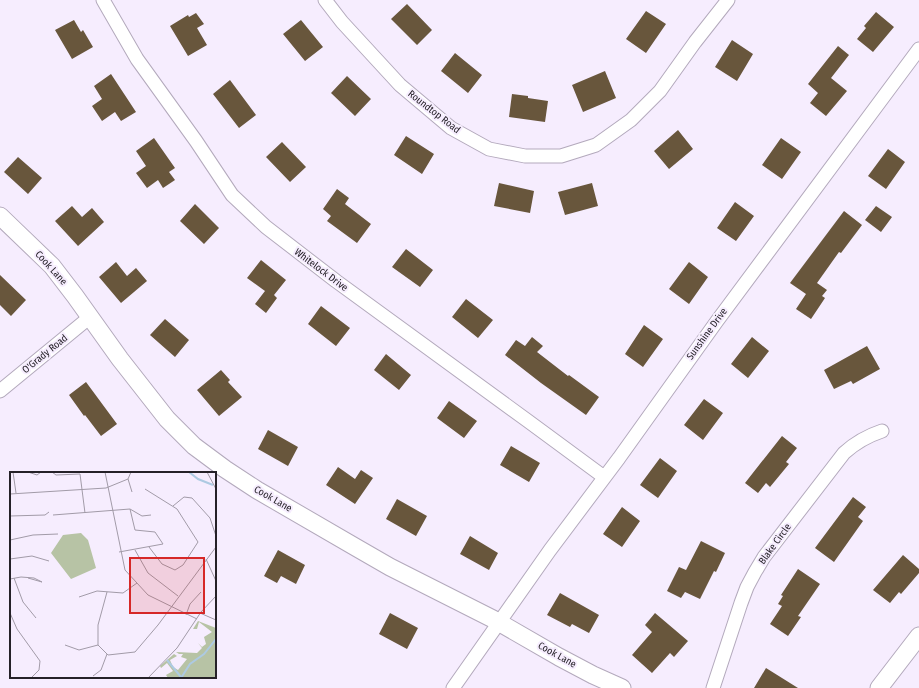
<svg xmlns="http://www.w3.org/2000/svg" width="919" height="688" font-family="'Fira Sans Condensed',sans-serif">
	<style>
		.building { fill: #68563c }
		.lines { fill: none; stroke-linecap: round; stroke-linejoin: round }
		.minor-casing { stroke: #b3a9bc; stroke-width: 15 }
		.tertiary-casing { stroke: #b3a9bc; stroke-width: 19 }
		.minor { stroke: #fff; stroke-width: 13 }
		.tertiary { stroke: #fff; stroke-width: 17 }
		.labels { text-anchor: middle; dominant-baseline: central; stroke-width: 4; stroke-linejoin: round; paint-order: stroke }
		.street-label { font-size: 10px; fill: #252128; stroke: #f6edfe }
		.inset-river { fill: none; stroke: #adcae2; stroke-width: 2 }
		.inset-road { fill: none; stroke: #a29ba8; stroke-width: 1 }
		.view { fill: #d62828; fill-opacity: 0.15; stroke: #d62828; stroke-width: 2 }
		.inset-edge { fill: none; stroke: #252128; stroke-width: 2 }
	</style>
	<rect width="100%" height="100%" fill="#f6edfe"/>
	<path class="building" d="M407,4L432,30L417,45L391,19Z
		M646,11L666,24L646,53L626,39Z
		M876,12L894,27L873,52L857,39L866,28L864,26Z
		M196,13L204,24L197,28L207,45L188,56L170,26L188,15L189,17Z
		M74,20L81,32L83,30L93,47L72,59L55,30Z
		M301,20L323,47L305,61L283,34Z
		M732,40L753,54L737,81L715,67Z
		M838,46L849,55L831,78L847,91L826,116L810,103L818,93L808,84Z
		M455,53L482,75L468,93L441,71Z
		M605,71L616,98L583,112L572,85Z
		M111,74L136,112L121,121L115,112L102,121L92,106L102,99L94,86Z
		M347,76L371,99L355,116L331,93Z
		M230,80L256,115L239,128L213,94Z
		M512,94L528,96V98L548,101L545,122L509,117Z
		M678,130L693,149L669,169L654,151Z
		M406,136L434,154L422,174L394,155Z
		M154,138L175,168L169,172L175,180L163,188L158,180L147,188L136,173L146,166L136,151Z
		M781,138L801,152L782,179L762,165Z
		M282,142L306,167L290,182L266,157Z
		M888,149L905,162L886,189L868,176Z
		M18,157L42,178L28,194L4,172Z
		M499,183L534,191L530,213L494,206Z
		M592,183L598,206L565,215L558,192Z
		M337,189L349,198L345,204L371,224L357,243L327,221L331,216L323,209Z
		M735,202L754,216L736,241L717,228Z
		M195,204L219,228L204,244L180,221Z
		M72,206L82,217L92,208L104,222L78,246L55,221Z
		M876,206L892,217L881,232L865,220Z
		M844,211L862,225L841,253L839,252L817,283L827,290L822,296L825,298L811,319L796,309L806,294L790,283Z
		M406,249L433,270L420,287L392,267Z
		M261,260L286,280L274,295L277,298L266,313L255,304L265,291L247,278Z
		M116,262L127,276L136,268L147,281L121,303L99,277Z
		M689,262L708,277L689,304L669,289Z
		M0,275L26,300L11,316L0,305Z
		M466,299L493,320L478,338L452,317Z
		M321,306L350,328L336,346L308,324Z
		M165,319L189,340L175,357L150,335Z
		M644,325L663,339L643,367L625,354Z
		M532,337L543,346L537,352L568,376L569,375L599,397L586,415L541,383L505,355L516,340L525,346Z
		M752,337L769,351L748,378L731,364Z
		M867,346L880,369L853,384L851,381L834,389L824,370Z
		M386,354L411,375L399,390L374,370Z
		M221,370L230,380L228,382L242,397L219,416L197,390Z
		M86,382L117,424L101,436L85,415L84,416L69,395Z
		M704,399L723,413L703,440L684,425Z
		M449,401L477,421L464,438L437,418Z
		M268,430L298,447L288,466L258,449Z
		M782,436L797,448L786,462L789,464L770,487L766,483L758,493L745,483Z
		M511,446L540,463L529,482L500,465Z
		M660,458L677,471L658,498L640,485Z
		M338,467L355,479L361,470L373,478L355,504L326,485Z
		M853,497L866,507L858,517L863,521L834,562L815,548Z
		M397,499L427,516L416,536L386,519Z
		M622,507L640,521L622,547L603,534Z
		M470,536L498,553L489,570L460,554Z
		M701,541L725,553L716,572L714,571L700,599L685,592L681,598L667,591L679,567L686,570Z
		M278,550L305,565L296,584L281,576L277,583L264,576Z
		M903,555L919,569V573L901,594L899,592L890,603L873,590Z
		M798,569L820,584L798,616L801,617L788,636L770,624L782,606L778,604L783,596L781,595Z
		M560,593L599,615L589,633L572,624L570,627L547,615Z
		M390,613L418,628L407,649L379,634Z
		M655,613L688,641L674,657L670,653L652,673L632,655L652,632L645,625Z
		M766,668L798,688H754Z"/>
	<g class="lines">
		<defs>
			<path id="minor" d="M103,0L137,59L196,141L232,195L266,227L336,281L528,421L604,477
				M325,0L342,22L400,85L451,128L489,149L525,156H561L596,145L631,120L660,91L695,42L728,0
				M0,391L90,317
				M453,688L550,550L619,458L717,321L919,49
				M713,688L741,603L747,587L755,572L764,557L844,453C855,443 867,436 882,431"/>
			<path id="tertiary" d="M0,216L52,266L75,296L120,359L167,419L194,446L225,469L257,490L357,548L390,567L493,619L559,657L593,675L622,688
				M879,688L919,636"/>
		</defs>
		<use href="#minor" class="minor-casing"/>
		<use href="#tertiary" class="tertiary-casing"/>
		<use href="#minor" class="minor"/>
		<use href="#tertiary" class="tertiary"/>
	</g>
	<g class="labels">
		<g class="street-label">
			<text transform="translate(434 112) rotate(38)">Roundtop Road</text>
			<text transform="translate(51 268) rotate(48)">Cook Lane</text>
			<text transform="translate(321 270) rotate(37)">Whitelock Drive</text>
			<text transform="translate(707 334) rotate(-54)">Sunshine Drive</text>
			<text transform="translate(45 354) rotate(-39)">O'Grady Road</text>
			<text transform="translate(273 499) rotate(30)">Cook Lane</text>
			<text transform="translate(775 544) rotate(-54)">Blake Circle</text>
			<text transform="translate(557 655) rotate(29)">Cook Lane</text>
		</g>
	</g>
	<g transform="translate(10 472)">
		<rect width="206" height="206" fill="#f6edfe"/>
		<path d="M71,61L78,68L86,96L61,107L41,81L53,63ZM188,149L206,156V206H158L156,203L163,199L157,191L151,196L150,194L164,182L167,184L160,188L163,195L168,198L177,187L171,185L173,182H169L166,180L187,181L192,176L188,171L192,175L196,172L194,165L202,160L189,150L187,157H183Z" fill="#b7c3a5"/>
		<path class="inset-river" d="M179,0L188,7L203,13M157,188L171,205M171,206L180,192L194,182L206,167"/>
		<path class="inset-road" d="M3,0L6,21M18,0L27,3L31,0M42,0L46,3L70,2L75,41M95,0L115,98L138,123L187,147M197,0L206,17M118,7L122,20M135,17L167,37L188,70L173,93L165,98L152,92L139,75M0,22L96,16L118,7L121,0M163,34L174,25L182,26L200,46L206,64M43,43L120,37L132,44L141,43M0,44L35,43L39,40M0,68L23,63L48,62M125,78L138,101L168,124M109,80L153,72L145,60L125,58L120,37M0,87L22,84L39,89M196,87L206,109M4,106L13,130L26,146M0,107L11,105L24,106L32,110L18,106M97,120L88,153V173L98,183L125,180L148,153L206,75M69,125L87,119L113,121L127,111M0,141L7,157L30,189L29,198L21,206M190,141L206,148M176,143L180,132L191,120M55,173L69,178L88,173M83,204L91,198L97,182M138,206L167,176L191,140L206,124"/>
		<path class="view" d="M120,86H194V141H120Z"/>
		<rect width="206" height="206" class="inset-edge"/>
	</g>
</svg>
